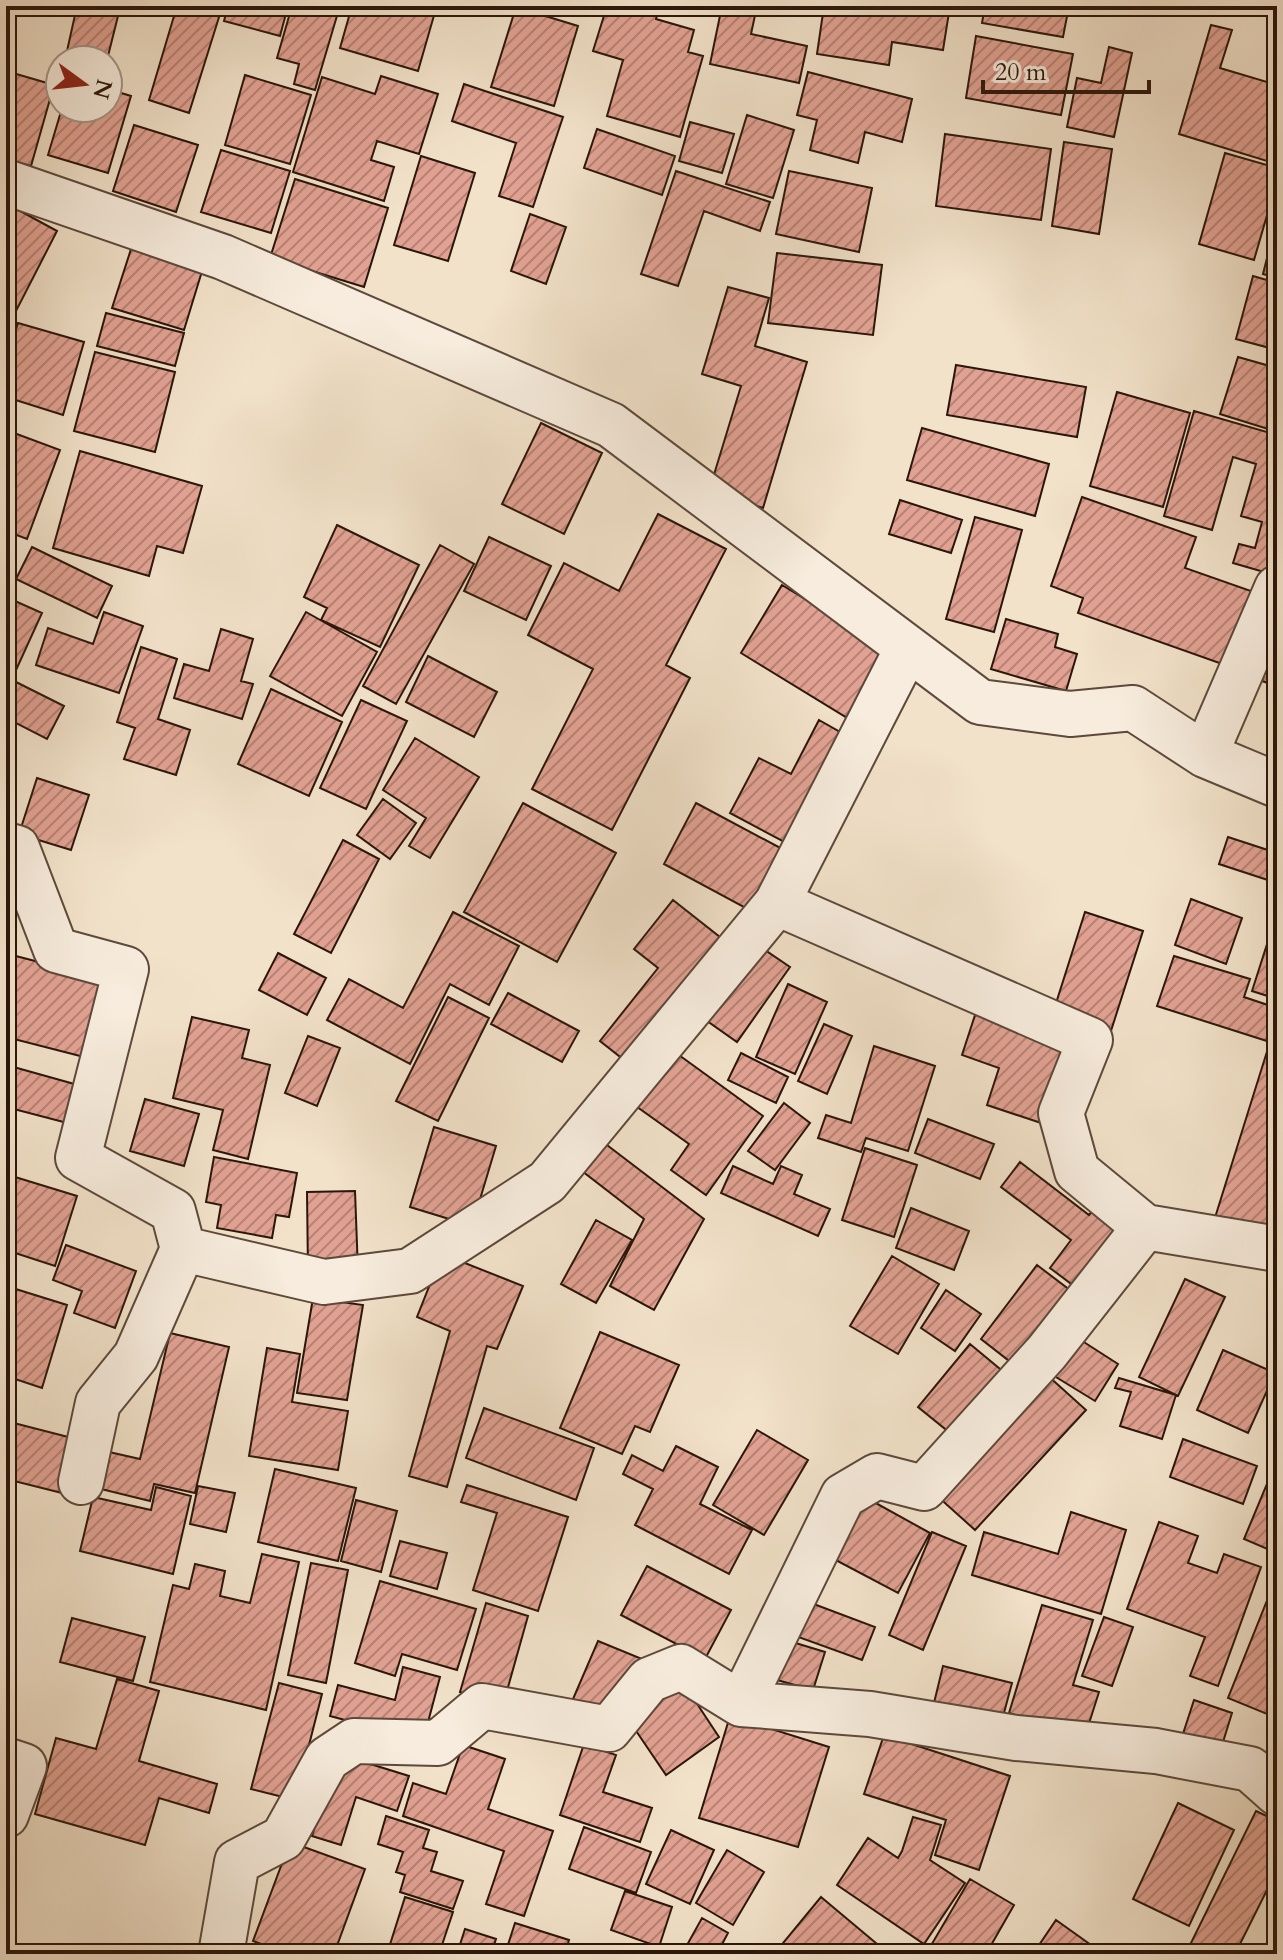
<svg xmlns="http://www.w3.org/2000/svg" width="1283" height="1960" font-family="Cardo,serif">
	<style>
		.building { fill: url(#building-hatch); stroke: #2b160b; stroke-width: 2 }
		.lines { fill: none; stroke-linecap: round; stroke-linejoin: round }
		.minor-casing { stroke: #5d493b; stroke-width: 48 }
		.minor { stroke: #f7ecdd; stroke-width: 44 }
	</style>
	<defs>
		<pattern id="building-hatch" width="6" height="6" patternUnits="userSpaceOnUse" patternTransform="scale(2)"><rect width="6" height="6" fill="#e2a293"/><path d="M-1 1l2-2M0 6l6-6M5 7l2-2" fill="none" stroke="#b78376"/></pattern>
	</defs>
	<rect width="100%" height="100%" fill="#f2e2ca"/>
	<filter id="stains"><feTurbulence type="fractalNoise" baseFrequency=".0025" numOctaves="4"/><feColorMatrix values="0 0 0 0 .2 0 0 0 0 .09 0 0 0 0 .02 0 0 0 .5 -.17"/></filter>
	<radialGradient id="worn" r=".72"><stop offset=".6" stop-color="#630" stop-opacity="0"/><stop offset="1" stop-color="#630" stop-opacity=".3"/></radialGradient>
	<path class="building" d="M77,6H94L119,12L107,60H65Z
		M177,6H194L220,14L189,113L149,100Z
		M228,6H288L280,36L224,21Z
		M292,6H328L339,9L315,90L294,84L299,64L277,58Z
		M352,6H415L435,12L418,71L340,48Z
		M607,6H660L656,19L694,30L688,52L703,56L680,137L607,116L623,60L593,51Z
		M722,6H757L751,34L807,46L799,83L710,64Z
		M824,6H950L943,50L892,42L889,65L817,54Z
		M985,6H1069L1063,37L982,23Z
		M516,7L578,26L554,106L491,87Z
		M1211,25L1232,30L1220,68L1277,85V164L1179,134Z
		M976,36L1073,54L1061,115L966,98Z
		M1109,47L1132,53L1114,137L1067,127L1077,78L1101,83Z
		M6,71L54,85L31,166L6,160Z
		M808,72L912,99L902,142L865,132L858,163L810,150L817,120L797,115Z
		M245,75L311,95L290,164L225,145Z
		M381,76L438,94L419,154L377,141L371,160L394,167L384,201L293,172L322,77L375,94Z
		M464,84L563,117L533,207L499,196L516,143L452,121Z
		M108,89L131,96L108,173L48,155L62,108H108Z
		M747,115L794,130L773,198L726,184Z
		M690,122L734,134L722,173L679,161Z
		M134,125L198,145L176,212L113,191Z
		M597,129L675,156L662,195L584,168Z
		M945,134L1051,149L1041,220L936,206Z
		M1064,142L1112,149L1099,234L1052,226Z
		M221,150L290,171L271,233L201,212Z
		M1225,153L1277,168V181L1254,260L1199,244Z
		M421,156L475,173L448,261L394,245Z
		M676,171L770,202L760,231L704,211L678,286L641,274Z
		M789,171L872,188L859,252L776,234Z
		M295,179L388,208L364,287L270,258Z
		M13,207L57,231L16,311L6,306V220Z
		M530,214L566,227L546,284L511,271Z
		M1277,218V278L1263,274Z
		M132,246L203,268L184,330L112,308Z
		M777,253L882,265L873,335L768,323Z
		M1253,276L1277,283V350L1236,339Z
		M728,287L769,298L755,346L807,362L763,508L709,491L741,386L702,374Z
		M106,313L184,333L175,366L97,346Z
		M18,323L84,342L63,415L6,397V362Z
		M95,352L175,372L155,452L74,431Z
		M1238,357L1277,368V400L1268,429L1220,414Z
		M956,365L1086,387L1077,437L947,415Z
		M1117,392L1190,413L1163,507L1090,486Z
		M1194,411L1277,435V555L1271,574L1233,563L1239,544L1255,548L1262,522L1241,516L1256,464L1233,457L1212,530L1164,516Z
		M541,423L602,453L564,534L502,504Z
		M922,428L1049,464L1035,516L907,480Z
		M6,430L60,450L27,539L6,531Z
		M80,451L202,486L183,553L157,546L149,576L53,548Z
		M1082,497L1196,537L1185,568L1251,591L1225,665L1078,613L1083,598L1051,586Z
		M900,500L962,520L951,553L889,534Z
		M658,514L726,549L666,665L690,678L612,830L532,789L593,669L528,635L564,563L619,591Z
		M975,517L1022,530L994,632L946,619Z
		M337,525L419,565L380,647L321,620L327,608L304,597Z
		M489,537L551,566L526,620L464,591Z
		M440,545L474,564L396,704L363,686Z
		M32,547L112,586L97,618L16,579Z
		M782,585L890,651L849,719L741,653Z
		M6,597L42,613L6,692Z
		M104,612L143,626L119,693L36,665L48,628L93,644Z
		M306,612L377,652L342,716L270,676Z
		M1006,619L1058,634L1055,647L1077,654L1066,691L991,669Z
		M221,629L253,639L241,681L253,684L242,719L174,698L184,664L209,671Z
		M1277,637V686L1262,681Z
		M141,647L177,659L158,719L190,730L176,775L124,759L135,728L117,722Z
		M428,656L497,692L474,737L406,702Z
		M16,682L64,706L47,739L6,718V702Z
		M271,689L342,722L309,796L238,764Z
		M361,700L407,721L366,809L320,788Z
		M819,720L847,736L790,845L730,813L759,758L791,774Z
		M415,738L479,777L430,858L409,846L426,818L383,790Z
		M37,778L89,795L71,850L19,834Z
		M383,799L416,823L390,859L357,835Z
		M523,803L616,853L557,962L464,912Z
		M696,803L786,851L753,912L664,864Z
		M1228,837L1277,853V883L1219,864Z
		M343,840L379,859L331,953L294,934Z
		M6,864L24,870L7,921H6Z
		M1191,899L1242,918L1226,964L1175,945Z
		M673,900L730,945L633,1067L600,1041L658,968L634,949Z
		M453,912L519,946L489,1005L450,984L410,1064L327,1020L349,979L403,1008Z
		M1085,912L1143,931L1109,1037L1051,1019Z
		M1277,913V999L1252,991Z
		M753,942L790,967L737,1042L700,1016Z
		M278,953L326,978L307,1015L259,990Z
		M12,955L108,980L88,1058L6,1037V979Z
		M1174,956L1250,979L1244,997L1277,1008V1197L1263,1239L1213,1224L1270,1042L1157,1006Z
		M788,984L827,1002L795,1074L756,1057Z
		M508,993L579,1031L562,1062L491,1024Z
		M448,997L489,1018L438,1121L396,1101Z
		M977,1009L1075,1043L1047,1125L987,1105L999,1068L962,1055Z
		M192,1017L249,1030L242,1058L270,1065L248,1159L213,1150L223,1110L173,1098Z
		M824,1024L852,1036L827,1094L798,1081Z
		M308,1036L340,1048L317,1106L285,1093Z
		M874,1046L935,1066L908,1151L866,1138L861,1152L818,1138L826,1115L851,1123Z
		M672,1050L763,1116L706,1195L671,1170L689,1144L633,1104Z
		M741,1053L788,1077L776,1103L728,1080Z
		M10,1066L85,1087L75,1125L6,1107V1083Z
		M145,1099L199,1114L184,1166L130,1151Z
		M784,1103L810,1123L775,1170L748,1151Z
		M928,1119L994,1144L980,1179L915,1153Z
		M434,1127L496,1146L472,1226L410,1207Z
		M603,1142L704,1219L654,1310L610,1286L644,1219L582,1171Z
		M865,1148L917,1165L894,1237L842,1220Z
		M214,1157L297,1173L289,1217L276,1215L272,1238L217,1228L221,1205L206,1202Z
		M1020,1162L1089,1215L1098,1204L1130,1228L1082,1292L1050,1268L1071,1240L1001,1187Z
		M733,1166L773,1184L781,1166L802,1175L794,1194L830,1209L818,1236L721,1193Z
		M15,1177L77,1196L55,1266L6,1250V1207Z
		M355,1191L358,1271L308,1272L307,1192Z
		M911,1208L969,1231L954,1270L896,1248Z
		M596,1220L632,1240L596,1303L561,1284Z
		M66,1245L136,1271L115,1328L74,1313L82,1291L53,1280Z
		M442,1254L523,1286L497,1349L487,1346L447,1487L409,1476L450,1331L417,1317Z
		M892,1256L939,1284L898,1354L850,1326Z
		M1037,1265L1079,1297L1022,1371L981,1339Z
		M1185,1279L1225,1297L1178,1396L1139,1377Z
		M6,1286L67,1305L42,1388L6,1376Z
		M946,1290L981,1314L955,1351L921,1328Z
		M313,1298L363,1305L347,1400L297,1393Z
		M600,1332L679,1365L650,1432L635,1426L622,1454L560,1428Z
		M170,1333L229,1347L195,1493L154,1484L150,1501L101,1489L109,1452L140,1459Z
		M1076,1337L1118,1364L1095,1401L1051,1374Z
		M970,1344L1012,1379L960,1441L918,1407Z
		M267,1348L300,1354L292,1402L348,1411L338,1470L249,1456Z
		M1223,1350L1275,1373L1248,1433L1197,1410Z
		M1046,1374L1086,1410L975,1530L936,1495Z
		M1119,1378L1176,1395L1162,1439L1120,1426L1131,1392L1115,1388Z
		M484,1408L594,1448L576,1500L466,1458Z
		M6,1421L76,1439L62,1493L6,1479Z
		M757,1430L808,1460L764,1535L713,1505Z
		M1183,1439L1257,1466L1243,1504L1170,1477Z
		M676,1446L718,1467L700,1504L752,1530L729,1574L635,1525L653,1489L623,1474L632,1455L663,1471Z
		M275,1469L356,1488L338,1561L258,1542Z
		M1269,1479L1277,1482V1553L1244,1539Z
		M467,1485L568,1517L538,1611L473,1590L497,1513L461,1502Z
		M198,1486L235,1493L226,1532L190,1524Z
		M156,1487L191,1496L173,1574L80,1551L93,1497L151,1510Z
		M863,1496L930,1533L898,1593L830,1557Z
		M356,1500L397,1511L381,1572L341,1561Z
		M1071,1512L1126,1530L1101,1614L972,1575L984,1532L1058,1554Z
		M6,1517L13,1519L6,1546Z
		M1159,1522L1198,1536L1188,1563L1217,1573L1224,1554L1261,1567L1218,1686L1190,1676L1205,1637L1127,1609Z
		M932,1532L966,1546L923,1650L889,1635Z
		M400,1541L447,1553L437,1589L390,1576Z
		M262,1554L299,1562L266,1710L150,1682L173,1585L189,1589L195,1564L225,1571L220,1596L250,1603Z
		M311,1563L348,1570L326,1683L288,1675Z
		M647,1566L731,1610L705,1659L621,1615Z
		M380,1581L476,1609L457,1670L402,1654L395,1676L355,1663Z
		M1272,1588L1277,1590V1718L1228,1698Z
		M803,1600L875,1627L862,1660L790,1634Z
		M486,1603L528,1616L503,1705L460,1692Z
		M1042,1605L1093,1620L1073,1685L1099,1692L1085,1736L1009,1713Z
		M1104,1617L1133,1627L1112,1686L1082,1676Z
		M72,1618L145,1637L133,1681L60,1662Z
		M598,1641L642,1659L617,1718L573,1699Z
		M789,1641L825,1652L813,1690L777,1680Z
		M943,1666L1012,1683L1001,1724L933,1707Z
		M403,1667L440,1677L423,1741L330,1716L338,1685L395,1700Z
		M680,1678L719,1737L666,1775L626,1716Z
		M117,1679L159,1691L139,1761L217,1784L209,1813L159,1798L145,1845L35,1814L56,1738L96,1749Z
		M279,1683L322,1694L295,1800L251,1789Z
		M1194,1700L1232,1713L1219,1755L1180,1743Z
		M730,1716L829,1747L798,1847L699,1818Z
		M884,1735L1010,1776L979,1870L935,1855L946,1820L864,1794Z
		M584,1744L616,1755L603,1792L652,1808L640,1842L560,1815Z
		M463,1745L505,1759L488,1809L553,1831L524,1916L486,1904L504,1851L403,1816L413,1783L446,1794Z
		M338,1754L409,1776L397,1811L356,1797L341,1845L312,1836Z
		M1178,1803L1234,1830L1189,1926L1133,1899Z
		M1256,1811L1277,1821V1870L1235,1954H1204L1189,1947Z
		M386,1816L429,1830L423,1848L437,1852L431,1871L463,1881L453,1909L400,1892L405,1875L396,1872L403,1852L378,1844Z
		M913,1817L941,1825L930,1860L965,1883L924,1944L837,1885L868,1838L898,1858L902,1851Z
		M584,1827L651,1852L636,1893L569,1869Z
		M671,1830L714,1850L690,1904L646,1884Z
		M290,1842L365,1869L334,1954H288L253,1941Z
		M727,1850L764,1872L733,1925L696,1903Z
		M970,1879L1014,1905L986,1954H926Z
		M625,1891L672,1907L659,1947L611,1930Z
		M405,1897L453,1912L439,1954H387Z
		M821,1897L889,1954H797L783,1943Z
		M702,1918L728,1933L717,1954H682Z
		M1056,1920L1098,1950L1095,1954H1033Z
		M515,1923L569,1940L565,1954H505Z
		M465,1929L496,1939L491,1954H457Z
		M6,1946L32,1954H6Z"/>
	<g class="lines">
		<defs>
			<path id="minor" d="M6,182L223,257L611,425L980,702L1070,714L1133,708L1205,755L1277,785
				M1205,755L1277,588
				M6,845L17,848L56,950L126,969L78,1158L173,1211L183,1249L136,1356L98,1403L81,1482
				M777,903L1090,1040L1061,1113L1077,1171L1145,1227L1277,1249
				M183,1249L324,1282L410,1271L547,1182L777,903L907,649
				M741,1704L843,1496L877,1476L924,1488L1047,1352L1145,1227
				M6,1760L24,1766L6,1815
				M221,1954L237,1862L283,1838L327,1759L354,1741L438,1743L482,1706L609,1729L649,1680L681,1667L741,1704L870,1714L1016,1738L1156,1751L1250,1769L1277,1793"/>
		</defs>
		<use href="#minor" class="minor-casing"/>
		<use href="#minor" class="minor"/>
	</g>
	<rect width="1283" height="1960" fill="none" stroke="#f2e2ca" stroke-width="32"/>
	<rect x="8" y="8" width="1267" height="1944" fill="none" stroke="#2b160b" stroke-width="4"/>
	<rect x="16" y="16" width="1251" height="1928" fill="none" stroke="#2b160b" stroke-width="2"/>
	<g transform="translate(84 84) rotate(105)"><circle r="38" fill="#f7ecdd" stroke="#a59689" stroke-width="2"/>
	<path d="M0-6L14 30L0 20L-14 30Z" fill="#8f2418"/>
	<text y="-12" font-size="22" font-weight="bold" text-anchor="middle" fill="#2b160b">N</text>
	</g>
	<path d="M983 80v12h166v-12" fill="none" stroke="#2b160b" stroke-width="4"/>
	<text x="995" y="80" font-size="24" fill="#2b160b" stroke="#f7ecdd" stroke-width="6" paint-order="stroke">20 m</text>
	<rect width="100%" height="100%" filter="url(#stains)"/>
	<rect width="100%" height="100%" fill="url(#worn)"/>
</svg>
